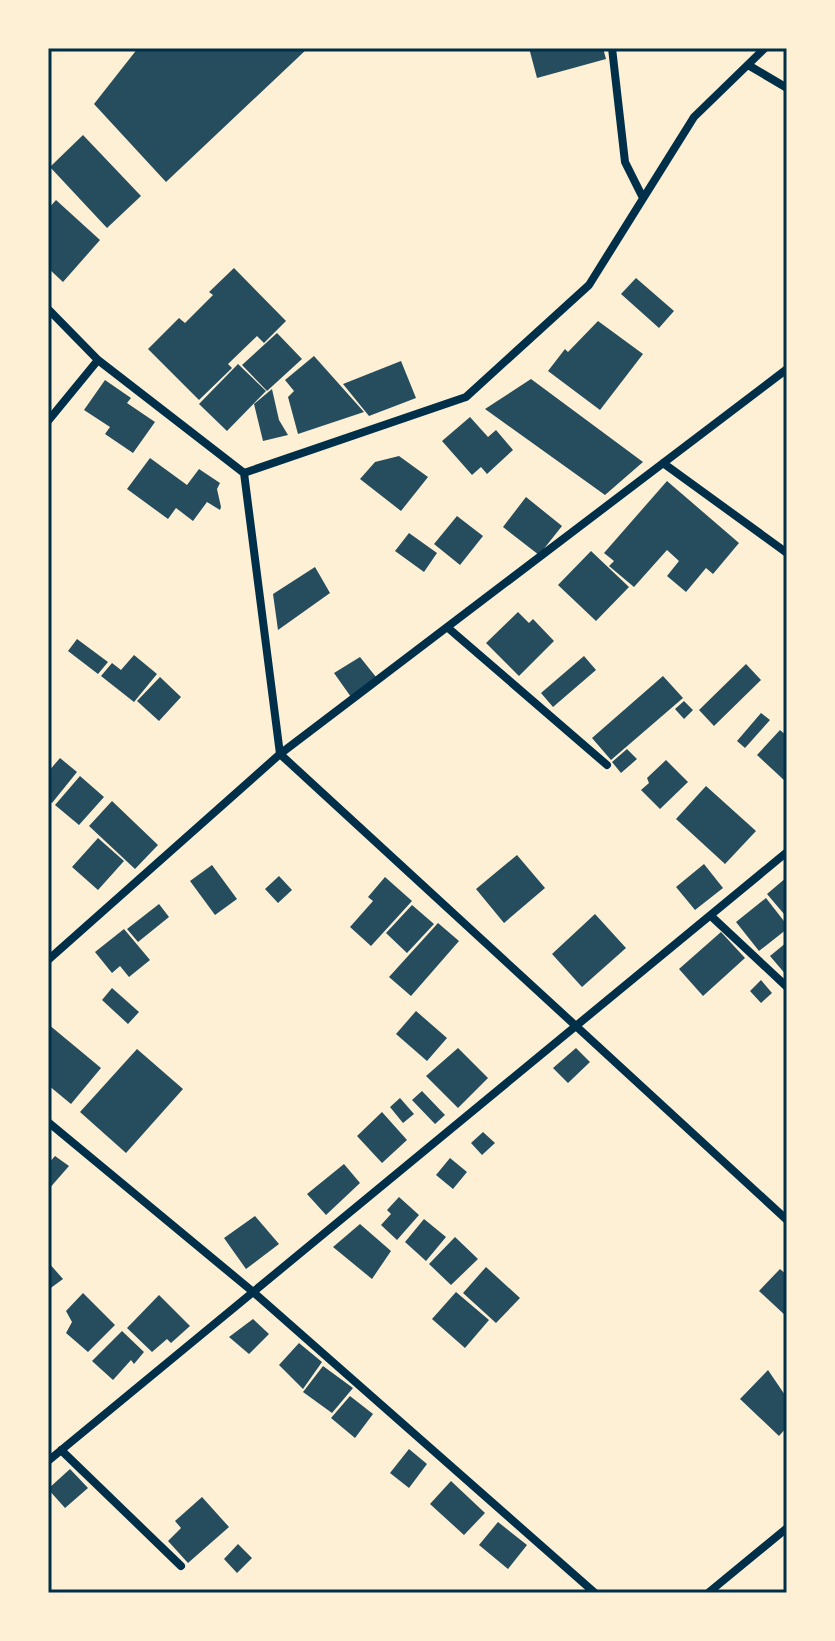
<svg xmlns="http://www.w3.org/2000/svg" width="835" height="1641" font-family="'Roboto Condensed',sans-serif">
	<style>
		.building { fill: #264d5e }
		.lines { fill: none; stroke-linecap: round; stroke-linejoin: round }
		.minor { stroke: #003049; stroke-width: 8 }
		.neatline { fill: none; stroke: #003049; stroke-width: 3 }
	</style>
	<rect width="100%" height="100%" fill="#fdf0d5"/>
	<path class="building" d="M138,48H308L166,182L94,104Z
		M529,48H603L606,59L537,78Z
		M83,135L141,196L107,228L50,167Z
		M56,200L100,240L63,282L48,268V209Z
		M234,268L286,321L264,343L257,336L228,364L232,368L199,400L148,349L179,318L185,323L213,295L209,292Z
		M636,278L674,311L659,328L621,294Z
		M598,321L643,354L600,410L548,371L565,349L568,352Z
		M277,333L302,359L267,391L242,365Z
		M314,356L364,412L298,434L288,397L294,391L285,380Z
		M401,361L416,398L369,416L343,384Z
		M238,364L266,391L227,431L199,404Z
		M531,379L643,462L605,495L485,409Z
		M105,380L131,398L127,403L155,422L133,453L105,434L110,427L84,410Z
		M272,389L279,420L288,435L263,441L254,404Z
		M470,417L488,437L496,430L513,450L487,474L481,467L472,475L442,441Z
		M399,456L428,477L401,511L360,479L375,462Z
		M150,458L187,485L199,469L220,483L217,489L221,507L220,510L207,502L193,521L176,508L168,519L127,489Z
		M667,481L739,543L713,574L706,568L686,592L667,576L679,561L667,550L634,587L609,566L614,561L604,553Z
		M526,497L562,526L539,555L503,527Z
		M457,516L483,536L460,565L434,544Z
		M409,533L437,553L424,572L395,551Z
		M591,551L629,587L596,621L558,585Z
		M315,567L330,593L278,630L273,594Z
		M518,612L529,623L533,619L554,641L519,676L486,643Z
		M77,639L108,662L98,674L68,651Z
		M134,655L157,674L134,702L101,676L112,663L121,670Z
		M584,656L596,670L553,707L541,693Z
		M360,657L376,677L351,697L334,673Z
		M746,664L761,680L714,726L699,710Z
		M663,676L683,698L611,760L592,738Z
		M160,677L181,697L159,721L137,701Z
		M684,701L693,710L684,719L675,709Z
		M761,713L770,720L745,748L737,741Z
		M780,730L787,736V779L785,781L757,755Z
		M627,749L637,759L621,773L612,762Z
		M60,758L77,772L52,803L48,800V772Z
		M666,760L688,782L660,809L641,790L649,783L647,778Z
		M80,776L104,797L79,825L55,805Z
		M706,786L756,831L725,864L676,819Z
		M112,801L158,845L135,869L89,826Z
		M98,838L124,861L98,890L72,867Z
		M517,855L545,888L504,923L476,889Z
		M704,864L723,888L695,910L676,887Z
		M212,865L237,899L215,915L190,881Z
		M279,876L292,890L278,903L265,889Z
		M385,877L412,901L371,946L350,927L373,901L368,897Z
		M787,877V912L784,914L767,894Z
		M766,898L787,925V929L759,951L736,922Z
		M159,904L169,917L138,942L127,929Z
		M412,905L434,924L407,953L386,933Z
		M595,914L626,948L582,987L552,954Z
		M438,923L459,941L411,996L389,977Z
		M124,929L150,960L129,977L120,966L112,973L95,952Z
		M721,932L745,958L703,996L679,969Z
		M787,942V976L770,956Z
		M761,980L772,993L761,1003L750,991Z
		M112,988L139,1012L128,1024L102,1000Z
		M416,1011L447,1038L427,1061L396,1034Z
		M48,1024L101,1068L71,1104L48,1085Z
		M458,1048L488,1078L458,1108L426,1076Z
		M576,1048L590,1062L568,1083L553,1068Z
		M137,1049L183,1089L126,1153L80,1112Z
		M422,1091L445,1115L435,1124L412,1100Z
		M400,1098L414,1114L403,1123L390,1107Z
		M382,1112L407,1140L382,1163L357,1136Z
		M483,1132L495,1143L482,1155L471,1143Z
		M55,1156L69,1166L48,1190V1164Z
		M450,1158L467,1172L453,1189L436,1175Z
		M344,1164L360,1183L326,1215L307,1194Z
		M399,1197L419,1215L397,1240L381,1225L391,1214L387,1210Z
		M255,1216L279,1244L246,1269L224,1238Z
		M424,1219L446,1237L426,1261L405,1242Z
		M360,1224L391,1251L372,1279L333,1247Z
		M455,1237L478,1259L451,1285L429,1264Z
		M48,1262L63,1279L48,1290Z
		M486,1267L520,1298L496,1323L463,1293Z
		M780,1269L787,1275V1317L759,1291Z
		M456,1292L489,1320L465,1348L432,1319Z
		M83,1293L115,1325L88,1352L66,1333L72,1322L66,1311Z
		M159,1295L190,1326L171,1343L167,1339L152,1352L127,1328Z
		M253,1319L269,1334L249,1354L229,1337Z
		M122,1331L144,1352L134,1364L131,1360L113,1380L92,1361Z
		M299,1343L322,1362L303,1389L279,1365Z
		M323,1366L353,1388L332,1413L303,1392Z
		M768,1370L787,1398V1427L779,1436L740,1399Z
		M350,1396L373,1414L355,1438L331,1418Z
		M409,1449L427,1464L409,1488L390,1473Z
		M70,1469L88,1488L65,1508L48,1489Z
		M451,1481L485,1513L464,1535L430,1504Z
		M202,1497L229,1527L188,1563L168,1541L181,1528L175,1521Z
		M498,1522L527,1545L508,1569L479,1545Z
		M238,1544L252,1558L237,1573L224,1559Z"/>
	<g class="lines">
		<path class="minor" d="M612,48L625,162L643,198
			M748,65L787,88
			M48,309L98,360L244,473L466,397L589,285L694,117L765,48
			M48,421L98,360
			M663,463L787,553
			M244,473L280,754L787,1220
			M447,627L607,765
			M711,916L787,987
			M48,960L280,754L787,369
			M48,1122L252,1291L595,1593
			M61,1450L181,1566
			M48,1461L787,852
			M708,1593L787,1528"/>
	</g>
	<rect width="835" height="1641" fill="none" stroke="#fdf0d5" stroke-width="100"/>
	<rect x="50" y="50" width="735" height="1541" class="neatline"/>
</svg>
